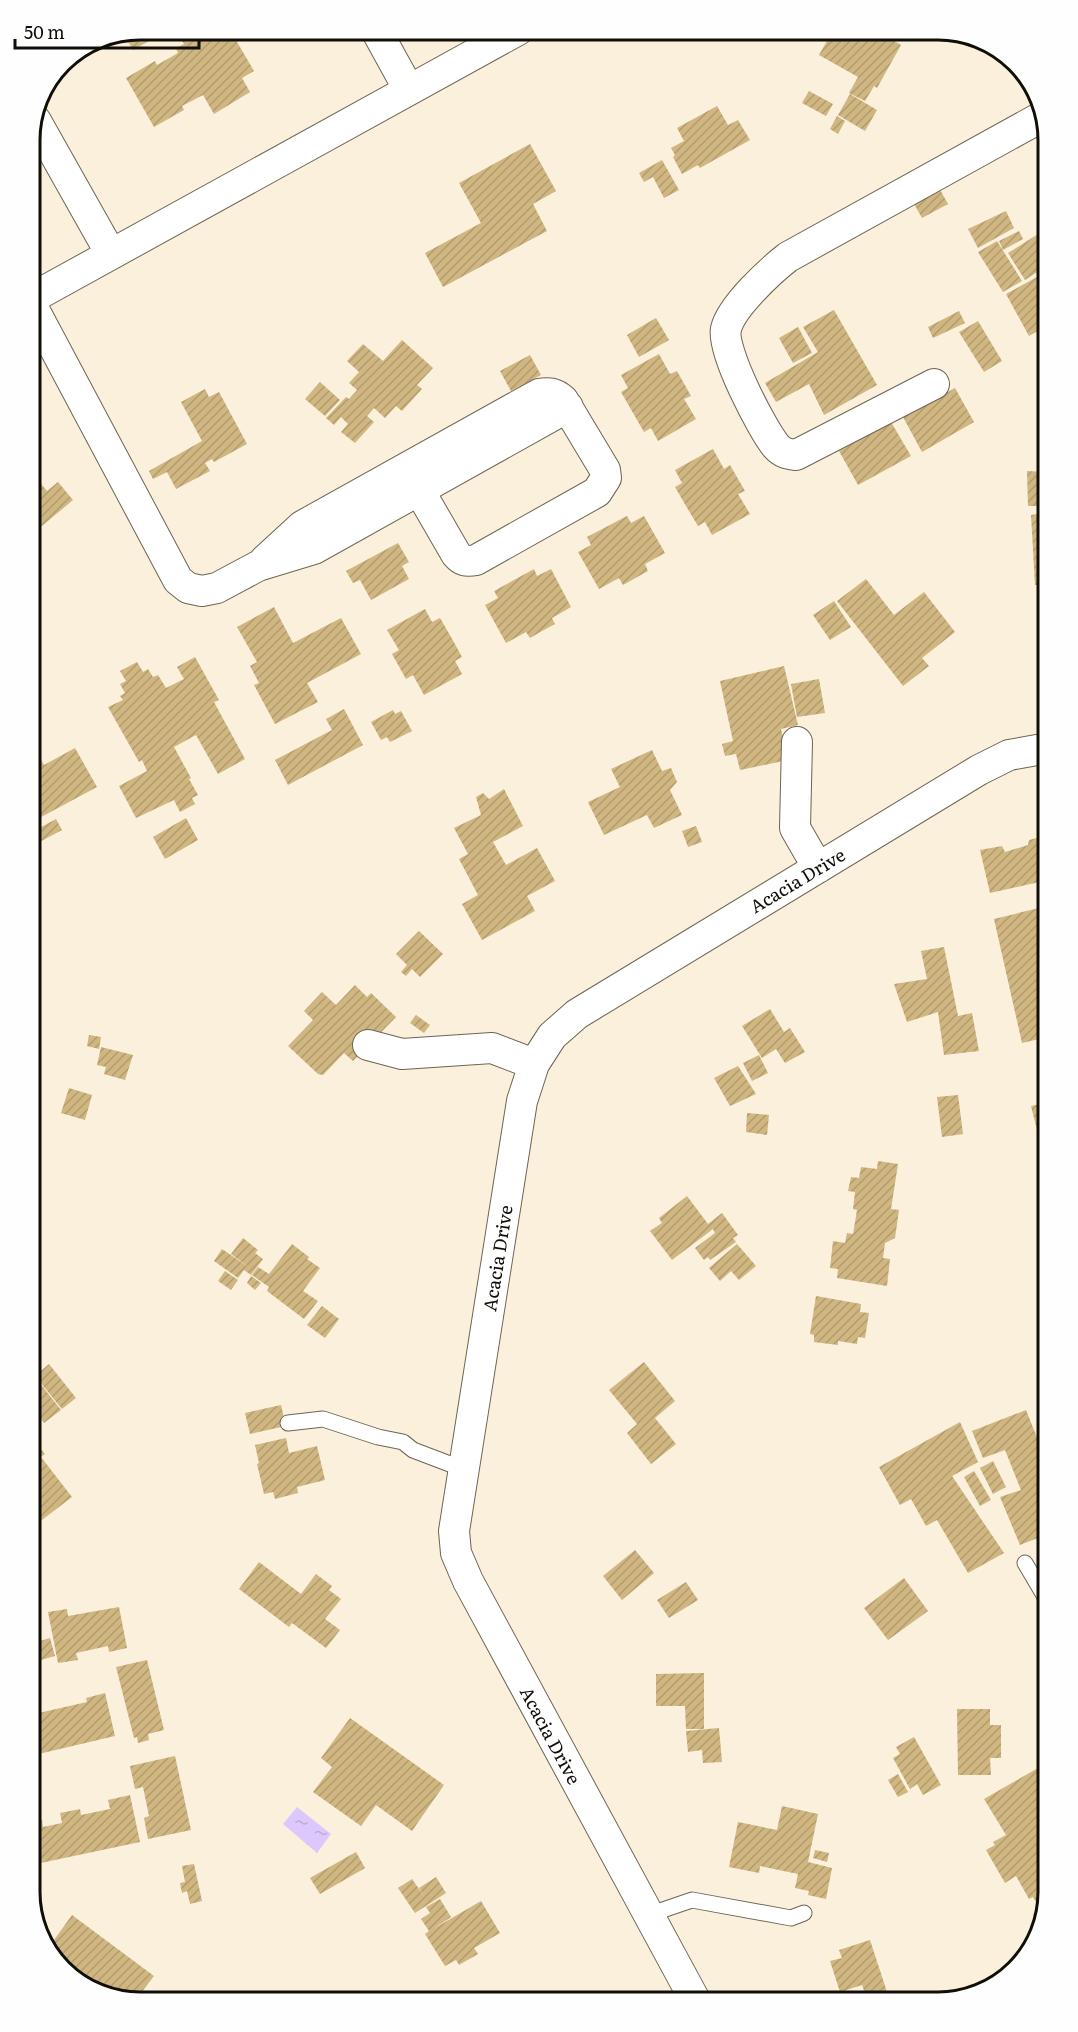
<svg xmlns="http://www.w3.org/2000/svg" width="1078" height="2032" font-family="Literata,serif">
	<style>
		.water { fill: url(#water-ripples) }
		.building { fill: url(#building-hatch) }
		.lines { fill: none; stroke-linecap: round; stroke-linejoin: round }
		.lane-casing { stroke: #6d6553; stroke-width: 17 }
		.street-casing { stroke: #6d6553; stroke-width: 32 }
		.lane { stroke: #fff; stroke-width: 15 }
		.street { stroke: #fff; stroke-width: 30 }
		.labels { text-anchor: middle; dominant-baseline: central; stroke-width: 4.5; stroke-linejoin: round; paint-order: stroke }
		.street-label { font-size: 18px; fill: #110e08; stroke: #fefefe }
		.rim { fill: none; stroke: #110e08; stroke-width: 3 }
	</style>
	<defs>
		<pattern id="water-ripples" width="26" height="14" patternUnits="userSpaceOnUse" patternTransform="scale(1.5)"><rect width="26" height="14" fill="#dcc8fd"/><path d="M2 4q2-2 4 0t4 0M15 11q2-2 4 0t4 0" fill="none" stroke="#bcabd7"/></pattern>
		<pattern id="building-hatch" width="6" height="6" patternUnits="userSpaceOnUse" patternTransform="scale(1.5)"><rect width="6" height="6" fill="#d0b681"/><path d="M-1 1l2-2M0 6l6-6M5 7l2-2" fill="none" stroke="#b29b6e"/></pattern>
	</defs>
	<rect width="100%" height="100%" fill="#faf0dc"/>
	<path class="water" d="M297,1807L331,1834L317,1853L283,1824Z"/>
	<path class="building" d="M140,30H168L133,50L123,33Z
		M193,30H214L217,35L226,30H230L254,71L242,78L250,92L214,114L203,95L182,106L184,110L154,127L126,78L155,61L157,65L178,53L176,48L184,44L180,37Z
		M843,30H859L877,40L881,33L901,45L877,88L874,86L865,101L849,93L858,77L819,55L832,32L840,36Z
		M809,91L833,104L826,116L802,103Z
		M850,94L877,110L865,131L838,115Z
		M717,106L728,125L738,120L750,140L700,168L698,165L682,174L673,157L675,155L671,148L684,141L677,128Z
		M837,116L845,121L838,134L830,129Z
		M530,144L556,191L533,204L547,231L443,287L425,253L481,223L459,183Z
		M662,160L679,190L664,198L653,177L644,182L639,173Z
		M939,188L948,204L922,218L913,202Z
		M1006,211L1014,228L978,248L968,229Z
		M1019,231L1023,239L1003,250L999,241Z
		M1043,231L1048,239V265L1025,280L1008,253Z
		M997,241L1022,281L1003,292L978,252Z
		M1037,277L1048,297V325L1029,336L1006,294Z
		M834,310L877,385L824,415L809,384L776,402L765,383L818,352L803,327Z
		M959,311L965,323L933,338L928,327Z
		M656,318L669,340L639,357L627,335Z
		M978,321L1002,361L984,372L959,332Z
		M798,327L812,353L793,363L779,338Z
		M402,340L433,368L417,385L422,389L402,411L396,406L385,418L374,408L367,416L374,422L355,443L341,432L348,424L341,417L334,425L326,418L346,397L349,399L357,390L349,383L359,372L347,361L363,344L383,361Z
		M659,354L670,374L677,371L691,396L684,399L696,419L658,441L651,428L644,432L621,392L628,388L621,375Z
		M530,355L541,375L511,391L500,371Z
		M320,382L340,400L325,416L305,399Z
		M955,388L974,422L922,452L903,417Z
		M205,389L209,397L219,392L247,444L214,462L212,459L205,463L210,471L176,489L167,472L153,479L149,471L202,441L181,402Z
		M891,422L911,456L858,485L839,451Z
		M713,449L724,469L730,465L745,491L738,494L750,514L712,535L705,522L698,526L686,506L675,487L682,483L675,470Z
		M1027,471L1046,472L1047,506H1028Z
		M33,474L47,491L58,482L73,500L30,536V476Z
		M1048,507V584L1035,585L1031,515L1037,514L1040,508Z
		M627,516L631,523L644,516L665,553L645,564L648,571L623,585L619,578L599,589L578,552L591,545L587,537Z
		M398,543L409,562L402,566L409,579L371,600L360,580L353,583L346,571Z
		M534,569L537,576L551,569L571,607L552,618L555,624L542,631L530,638L526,632L506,643L485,605L498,598L494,591Z
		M866,579L894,615L924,592L955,632L922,658L929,666L903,686L837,601Z
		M834,601L851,627L830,640L813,615Z
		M274,607L293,643L341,618L361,654L307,683L318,702L275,724L254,685L259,683L250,666L257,662L237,627Z
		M425,609L432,622L440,618L451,637L462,657L455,661L462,674L424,695L413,675L406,679L392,654L399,650L387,630Z
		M195,657L219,700L214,702L245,759L218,774L196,735L174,747L191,778L189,779L198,795L192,798L195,804L180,812L174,800L136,818L119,786L147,771L142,760L139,762L108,707L123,700L120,696L125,693L120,684L126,681L120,671L137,662L143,672L148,669L153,677L158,675L166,688L184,679L177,667Z
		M784,666L798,725L781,729L788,760L740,770L736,754L725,756L722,744L733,741L720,681Z
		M819,679L825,713L797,717L791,684Z
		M344,709L363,745L288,785L275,760L332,730L326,719Z
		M393,710L395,714L401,711L412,731L390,742L387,737L381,740L371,722Z
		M75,748L97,787L30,823V759L38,754L44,765Z
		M652,750L662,771L671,768L677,782L670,790L682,815L654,828L647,815L604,835L588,802L620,787L611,769Z
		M504,789L523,826L493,842L506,865L537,848L555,881L527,896L535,911L482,940L462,904L478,895L459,859L468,854L454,828L481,815L476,797L483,793L489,799Z
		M186,818L198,840L165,859L153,837Z
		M56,819L62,830L32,846L30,833Z
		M696,826L702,842L688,847L682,831Z
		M1048,835V880L990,893L980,850L1002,846L1005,852L1028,845L1029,840Z
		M1039,908L1048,948V1037L1022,1043L994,919Z
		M419,931L443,954L420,977L412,969L406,976L401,972L407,965L396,954Z
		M944,947L958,1016L972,1013L979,1051L944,1055L938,1012L907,1022L894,984L927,979L921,951Z
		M355,985L367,997L371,993L396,1017L353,1061L344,1053L323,1075L318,1074L288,1046L313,1020L304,1011L322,992L336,1005Z
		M770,1009L784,1032L790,1028L805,1052L785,1063L776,1049L762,1058L742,1026Z
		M416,1015L430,1025L424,1033L410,1023Z
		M89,1035L101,1037L99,1049L87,1046Z
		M101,1047L133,1055L125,1080L104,1074L106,1067L97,1065Z
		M759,1055L768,1073L752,1081L743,1063Z
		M738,1066L756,1094L730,1106L714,1078Z
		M69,1088L92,1095L85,1120L61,1113Z
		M958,1095L963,1134L942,1137L937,1097Z
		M1044,1103L1048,1128L1037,1130L1031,1106Z
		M747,1113L769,1115L767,1135L746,1132Z
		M878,1161L898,1164L891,1209L899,1210L895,1238L885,1243L883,1258L890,1259L887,1286L837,1278L838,1269L830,1268L833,1241L845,1243L847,1233L853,1234L857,1210L853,1209L855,1192L848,1191L851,1177L859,1178L861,1167L877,1169Z
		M687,1196L708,1224L722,1213L738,1235L733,1238L736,1242L710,1260L708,1257L704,1260L695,1248L715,1233L713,1229L672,1260L650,1231L662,1223L659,1218Z
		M243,1238L258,1250L255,1253L263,1259L251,1275L244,1270L238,1278L214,1261L222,1249L250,1268L231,1254Z
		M292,1244L309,1257L307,1259L320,1268L303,1291L318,1301L304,1319L267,1291L269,1287L252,1275L258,1267L269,1274Z
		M737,1244L756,1266L739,1280L731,1271L720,1281L709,1268Z
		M225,1271L238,1280L231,1290L218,1281Z
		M251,1276L261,1283L255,1290L247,1283Z
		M816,1296L861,1304L860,1312L869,1313L865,1338L858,1337L857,1344L838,1341V1345L814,1342V1335L810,1334Z
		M322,1306L339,1319L325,1338L307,1325Z
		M644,1362L675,1401L655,1418L676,1444L651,1464L627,1433L637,1424L609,1390Z
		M49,1364L76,1398L62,1409L35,1376Z
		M35,1377L61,1410L44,1423L30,1405V1401L40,1393L30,1381Z
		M281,1405L286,1426L250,1434L245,1413Z
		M1026,1410L1048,1465V1534L1020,1545L1000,1497L1021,1490L1005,1450L983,1458L972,1431Z
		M30,1421L40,1434L33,1439L45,1454L41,1457L72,1497L38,1523L30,1513Z
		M960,1422L978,1462L952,1476L1004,1553L968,1573L937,1520L926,1526L911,1499L900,1505L879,1467Z
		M286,1438L289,1453L317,1446L325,1480L297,1487L298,1493L275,1499L273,1492L264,1494L257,1464L259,1463L255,1445Z
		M993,1461L1006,1487L993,1494L980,1468Z
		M974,1471L991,1500L980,1506L964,1477Z
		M635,1550L654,1573L622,1600L603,1576Z
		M259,1562L301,1594L316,1574L332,1586L329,1590L341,1599L325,1619L340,1630L326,1648L292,1623L289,1627L239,1589Z
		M904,1578L928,1611L888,1640L864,1608Z
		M686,1582L698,1600L669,1618L657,1600Z
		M119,1607L127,1648L109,1652L108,1646L76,1653L78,1660L58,1663L48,1612L67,1609L68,1616Z
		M50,1638L55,1656L30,1663V1644Z
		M147,1660L164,1730L148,1734L149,1740L138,1743L137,1737L134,1738L116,1667Z
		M704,1673V1729H686L685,1706H656V1674Z
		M105,1693L115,1736L30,1756V1715L87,1702L86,1698Z
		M957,1709H990V1725H1001V1758H990L991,1775H958Z
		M350,1718L444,1785L412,1831L376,1805L361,1826L313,1792L332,1767L321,1758Z
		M719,1728L722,1762L703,1763L702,1750L688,1752L686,1731Z
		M914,1737L941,1785L923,1795L917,1784L910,1789L893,1758L900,1754L896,1747Z
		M175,1756L191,1830L148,1839L144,1818L149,1816L143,1787L135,1789L130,1766Z
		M1038,1768L1048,1784V1892L1038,1923L1033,1914L1040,1909L1033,1897L1029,1899L1016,1876L1005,1883L986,1850L995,1845L993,1842L1006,1835L984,1799Z
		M898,1774L908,1792L898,1797L888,1780Z
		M130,1795L140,1842L36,1864L30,1838V1823L42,1820L43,1827L62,1823L60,1813L80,1809L81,1815L110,1809L108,1800Z
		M782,1806L818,1814L808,1862L832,1868L826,1899L808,1895L809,1891L795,1888L798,1874L760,1866L759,1873L729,1867L738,1822L777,1830Z
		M815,1850L829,1853L827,1862L813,1858Z
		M356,1852L365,1868L320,1894L310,1878Z
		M194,1864L202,1901L190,1904L187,1891L182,1893L180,1883L185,1882L182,1866Z
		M436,1877L446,1893L415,1913L398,1888L412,1879L424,1896L419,1888Z
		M440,1899L451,1917L433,1929L481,1901L500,1933L474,1948L478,1954L459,1965L456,1960L445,1966L425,1934L429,1931L421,1919L430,1913L426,1907Z
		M72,1915L154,1976L134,2002L79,1983L49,1947Z
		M870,1940L887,1992L867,1999L862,1985L840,1992L830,1961L842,1958L839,1950Z
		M980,1983L984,1990L980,1993L970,1996L967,1990Z"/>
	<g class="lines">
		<defs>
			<path id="lane" d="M288,1423L323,1419L378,1437L403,1442L413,1450L463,1469
				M1025,1563L1048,1602
				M648,1915L692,1900L791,1918L804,1913"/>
			<path id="street" d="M376,30L409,90
				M36,121L111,254
				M30,299L518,30
				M30,302L178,580L188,588L202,591L217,588L258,566L314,549L568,407
				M934,384L796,455C788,454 782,453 776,446C762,429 721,350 726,329C731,307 770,271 788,257L1043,116
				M265,560L302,526L539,394C549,392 555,393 563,400L605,470L606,478L597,492L476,560C466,562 462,561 456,554L419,490
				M797,742L795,828L818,868
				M368,1045L402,1054L492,1048L534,1064
				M696,2002L468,1581L456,1553L454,1531L522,1101L534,1064L552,1036L577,1014L979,770L1009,755L1048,748"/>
		</defs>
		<use href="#lane" class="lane-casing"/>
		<use href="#street" class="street-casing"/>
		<use href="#lane" class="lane"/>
		<use href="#street" class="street"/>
	</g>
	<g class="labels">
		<g class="street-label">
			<text transform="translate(797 880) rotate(-31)">Acacia Drive</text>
			<text transform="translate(497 1258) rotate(-81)">Acacia Drive</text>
			<text transform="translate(551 1735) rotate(62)">Acacia Drive</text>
		</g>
	</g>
	<path d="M0 0H1078V2032H0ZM140 40H938A100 100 0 0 1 1038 140V1892A100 100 0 0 1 938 1992H140A100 100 0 0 1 40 1892V140A100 100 0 0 1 140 40Z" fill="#fefefe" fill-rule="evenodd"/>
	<path class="rim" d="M140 40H938A100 100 0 0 1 1038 140V1892A100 100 0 0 1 938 1992H140A100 100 0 0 1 40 1892V140A100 100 0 0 1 140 40Z"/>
	<path d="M15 39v9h184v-9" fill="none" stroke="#110e08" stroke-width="3"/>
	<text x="24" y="39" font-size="18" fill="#110e08" stroke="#fefefe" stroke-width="4.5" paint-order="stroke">50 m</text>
</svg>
